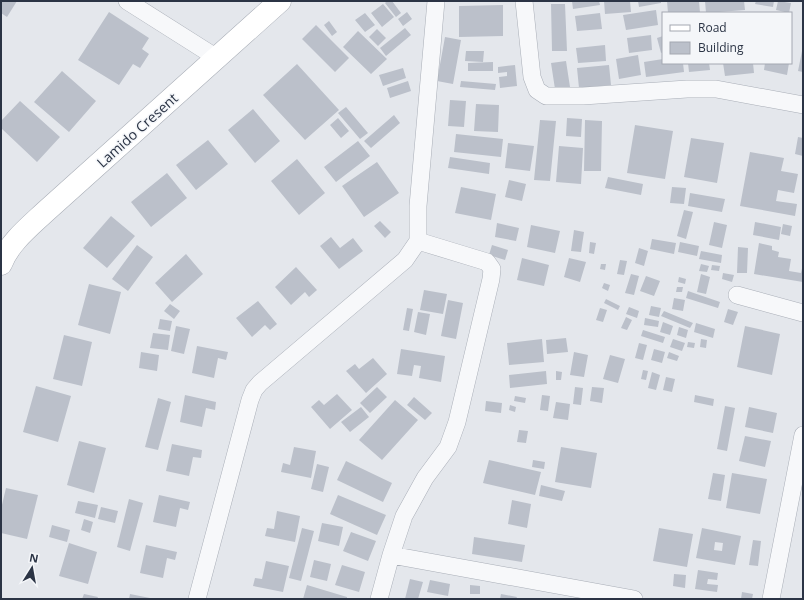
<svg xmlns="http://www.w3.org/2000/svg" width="804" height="600" font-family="'Open Sans',sans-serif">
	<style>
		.building { fill: #bbc0ca; fill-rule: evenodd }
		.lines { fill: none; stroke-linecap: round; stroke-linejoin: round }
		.street-casing { stroke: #a9aeb7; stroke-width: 18 }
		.secondary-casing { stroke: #a9aeb7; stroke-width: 23 }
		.street { stroke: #f7f8fa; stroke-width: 17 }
		.secondary { stroke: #fff; stroke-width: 22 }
		.labels { text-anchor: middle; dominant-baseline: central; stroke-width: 3; stroke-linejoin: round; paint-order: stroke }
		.street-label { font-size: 14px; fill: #2b3445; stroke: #f4f6f9 }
	</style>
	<rect width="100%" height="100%" fill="#e4e7ec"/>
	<path class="building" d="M1,1H17L7,17L1,13Z
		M387,1H392L401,13L396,17L385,3Z
		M572,1H599L600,5L573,9Z
		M604,1H630L631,12L605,14Z
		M638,1H661V3L639,7Z
		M667,1H699L700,13H668Z
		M705,1H744L745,10L706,13Z
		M756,1H774L773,7L755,4Z
		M778,1L791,3L789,13L776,10Z
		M383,4L394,17L382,27L371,13Z
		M551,4H565L567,51H552Z
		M503,5V36L459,37V6Z
		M656,10L658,25L626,30L623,15Z
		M109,12L149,38L142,49L149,54L140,68L133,64L119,85L78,60Z
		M407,12L412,19L403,26L398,19Z
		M365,13L375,25L365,32L355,20Z
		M600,13L602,29L577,31L575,16Z
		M329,21L337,32L332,36L324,25Z
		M316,25L349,58L335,72L302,39Z
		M405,28L411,35L386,56L380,48Z
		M377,29L386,38L378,46L369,37Z
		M358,31L387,59L371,74L343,47Z
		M651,35L652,50L629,53L627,38Z
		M663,36V52L661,53L657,38Z
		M445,37L461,40L453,84L437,81Z
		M605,45L606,61L578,63L576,48Z
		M466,51H484L483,62L465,61Z
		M802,51H803V72L798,71Z
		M638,55L641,75L619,79L616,59Z
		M663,59V63H683L684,72L646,77L644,62Z
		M566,61L570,87L555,89L551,63Z
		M493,62V71H468V63Z
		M688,63H709L710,70L689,72Z
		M723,63H753L754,73L725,76Z
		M765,63H789L787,75L764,70Z
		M297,64L339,110L305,140L263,95Z
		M515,65L517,86L500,88L499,77L507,76V72L498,73V67Z
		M609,65L611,85L579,88L577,68Z
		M403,68L406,78L383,86L379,75Z
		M62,71L96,101L69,132L34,102Z
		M408,81L411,91L390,98L387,88Z
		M461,81L496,84L495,90L460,87Z
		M450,100L466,101L464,127L448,126Z
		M20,101L60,137L37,162L1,128V121Z
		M476,104L499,105L498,132L474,131Z
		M346,107L368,133L360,139L338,113Z
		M253,109L280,141L255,163L228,130Z
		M394,115L400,123L371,148L364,141Z
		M338,118L349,131L341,138L330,125Z
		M567,118L582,119L581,137L566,136Z
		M540,120L556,121L550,181L534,180Z
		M585,120L602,121L601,171H584Z
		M635,125L673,131L665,179L627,173Z
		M456,134L503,139L501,157L454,152Z
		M798,137L803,138V156L795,154Z
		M691,138L724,143L717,183L684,177Z
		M208,140L228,164L196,190L176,165Z
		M358,141L370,156L336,182L324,167Z
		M508,143L534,146L530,171L505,168Z
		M559,146L583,148L581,184L556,182Z
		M750,152L784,158L781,171L798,174L794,193L778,190L776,201L797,204L795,216L740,206Z
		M450,157L490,163L489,174L448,168Z
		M297,159L325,193L299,215L271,181Z
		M377,162L399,193L364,217L342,186Z
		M167,173L187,198L151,227L131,202Z
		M608,177L643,184L641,195L605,188Z
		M509,180L526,184L522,201L505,197Z
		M461,187L496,194L491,220L455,213Z
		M672,187L686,188L684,204L670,203Z
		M690,193L725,199L722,212L688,206Z
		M684,210L693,212L686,239L677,236Z
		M111,216L135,236L107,268L83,248Z
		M380,221L391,232L385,238L374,226Z
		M714,222L727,225L722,248L709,245Z
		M755,222L781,227L779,240L753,235Z
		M497,223L519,228L516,241L495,237Z
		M783,224L792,226L790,236L781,234Z
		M531,225L560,231L555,253L527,247Z
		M574,230L584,232L581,252L571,251Z
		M331,237L340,248L353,238L363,251L339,269L320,246Z
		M652,239L676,243L674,254L650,249Z
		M590,242L596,243L594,254L589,253Z
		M680,242L699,246L697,256L678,252Z
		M759,243L772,246V250L779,252L778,257L791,259L789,271L801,273L803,264V282L754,274Z
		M137,245L153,257L128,291L112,279Z
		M492,245L508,250L505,260L489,255Z
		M738,247L748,248L747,273H737Z
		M639,248L648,251L644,266L635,263Z
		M701,251L722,255L721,263L699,259Z
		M186,254L203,274L172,302L155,283Z
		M522,258L549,265L544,286L517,280Z
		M569,258L586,262L580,282L564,277Z
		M620,260L627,261L624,275L617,274Z
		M601,264H606L605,270L600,269Z
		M701,264L709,266L707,272L699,271Z
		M712,265L720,266L719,271L711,270Z
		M296,267L317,290L309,297L305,292L291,305L275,287Z
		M723,273L734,275L732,282L722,279Z
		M631,274L639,276L634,295L625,293Z
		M701,274L710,277L706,294L697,292Z
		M646,276L660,281L654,296L640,291Z
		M679,277L686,279L685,284L678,282Z
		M604,283L610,285L608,291L602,288Z
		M89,284L121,292L110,334L78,325Z
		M677,287H683L682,292H676Z
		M424,290L447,294L443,314L420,310Z
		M688,291L720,302L718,308L686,298Z
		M674,298L685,300L683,311L672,309Z
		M606,299L620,306L618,310L604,303Z
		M448,300L463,303L456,339L441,336Z
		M258,301L277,324L270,330L265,325L252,337L236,318Z
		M170,304L180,311L174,319L164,311Z
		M651,306L661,308L659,317L649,315Z
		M629,307L639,311L637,318L626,314Z
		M407,308L413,309L409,331L403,330Z
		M600,308L607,310L603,322L596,320Z
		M728,309L738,312L733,325L724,322Z
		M664,311L693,323L690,328L661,316Z
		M418,312L430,314L426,335L414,332Z
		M626,317L632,320L627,330L621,328Z
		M645,318L659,321L658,327L644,325Z
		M160,319L172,321L170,331L158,329Z
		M663,322L673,326L670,335L660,332Z
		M696,323L715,329L713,338L694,332Z
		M176,326L190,329L184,354L171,351Z
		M745,326L780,334L772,375L737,367Z
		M679,327L688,330L686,338L677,335Z
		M643,330L665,337L663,343L641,336Z
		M153,333L170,335L168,350L150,348Z
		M64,335L92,342L82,386L53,379Z
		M566,338L568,352L547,354L546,340Z
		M542,339L544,362L509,365L507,343Z
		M673,339L685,343L682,351L670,347Z
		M701,339L707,340L706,348L700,347Z
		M688,342L695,343L694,348L687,347Z
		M639,343L647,345L643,360L635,358Z
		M197,346L228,352L226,360L218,358L214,378L192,373Z
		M401,349L445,356L441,382L419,378L421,366L414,365L412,376L397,374Z
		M654,349L665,352L662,363L651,360Z
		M141,352L159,355L157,371L139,368Z
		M574,352L588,355L584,377L570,375Z
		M669,352L679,356L677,361L667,358Z
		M610,355L625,359L618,383L603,379Z
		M373,358L387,374L366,393L346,371L355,364L359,369Z
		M643,370L648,371L646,380L641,379Z
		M546,371L547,384L510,388L509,375Z
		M556,371L562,372L561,380H556Z
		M652,372L660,375L656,390L648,388Z
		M666,377L675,379L672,392L663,390Z
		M36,386L71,396L58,442L23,432Z
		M377,387L387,397L370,413L360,403Z
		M575,387L583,388L581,405L573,404Z
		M592,387L604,388L602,403L590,401Z
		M337,394L352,410L330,429L311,407L319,400L324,405Z
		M185,395L216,402L215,410L206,408L202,427L180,422Z
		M542,395L550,396L548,411L540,410Z
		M695,395L714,399L713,406L694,402Z
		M515,396L526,398L525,403L514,401Z
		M414,397L432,413L425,420L407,405Z
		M158,398L171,402L158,450L145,447Z
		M395,400L418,420L382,460L359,440Z
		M486,401L502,403L501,413L485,411Z
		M556,402L570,404L568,420L553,418Z
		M510,405L516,407L515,412L509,410Z
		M725,406L735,408L727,451L717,449Z
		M361,407L369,417L350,432L341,422Z
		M749,407L777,413L773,433L745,427Z
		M519,430L528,431L526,443L517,442Z
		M745,436L771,441L765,467L739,461Z
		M79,441L106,448L94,493L67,485Z
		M172,444L202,450L201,458L193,457L189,476L166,471Z
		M294,447L316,451L311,478L281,472L283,463L290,465Z
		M561,447L597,453L591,488L555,482Z
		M489,460L541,472L535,495L483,483Z
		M533,460L545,462L544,469L532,467Z
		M346,461L392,483L383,502L337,480Z
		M317,464L329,467L323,492L311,489Z
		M713,473L725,475L721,501L708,499Z
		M732,473L767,479L760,514L726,508Z
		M541,485L565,491L562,501L539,496Z
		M6,488L38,495L27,539L1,533V509Z
		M159,495L190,502L188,510L180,508L176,527L153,522Z
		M338,495L386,515L377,535L330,514Z
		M129,499L143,503L130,551L117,547Z
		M512,500L531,504L527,528L508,524Z
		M78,501L98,505L95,518L75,513Z
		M101,507L118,511L115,523L98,519Z
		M277,511L300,516L295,542L265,536L267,528L274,529Z
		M84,519L93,522L90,533L81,530Z
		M322,523L343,527L339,546L318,541Z
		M52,525L70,530L67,542L49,537Z
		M302,528L314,531L301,581L289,578Z
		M659,528L693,534L687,567L653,561Z
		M702,528L741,536L735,565L696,558ZM715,542L723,543L722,551L714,550Z
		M351,532L376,541L368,561L343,551Z
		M474,537L525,545L522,562L472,554Z
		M753,540L761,541L758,566L749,565Z
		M69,543L97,552L88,584L59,576Z
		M146,545L177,552L175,560L167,558L163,578L140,573Z
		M314,560L331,564L327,581L310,577Z
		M266,561L289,566L283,592L253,586L255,578L262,579Z
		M342,565L365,572L359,592L335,585Z
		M698,570L718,573L717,580L708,579L707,584L718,585L717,592L695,589Z
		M674,574L686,575L685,588L673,586Z
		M410,579L423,582L418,599H405Z
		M430,580L450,584L448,596L427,592Z
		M307,585L347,597V599H303Z
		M470,585L480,586V594H470Z
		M742,592L753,594L752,599H741Z
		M84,594L98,597L97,599H82Z
		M130,594L150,598V599H129Z
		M501,594L517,597L516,599H500Z"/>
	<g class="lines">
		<defs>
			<path id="street" d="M127,1L217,58
				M524,1L532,77L537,90L546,96H583L687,89H716L803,105
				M737,295L803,313
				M391,555L634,599
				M197,599L250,400L254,390L260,383L405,260L418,241V206L436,1
				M379,599L391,555L404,516L425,478L448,447L457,422L491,279L492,269L487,262L418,241
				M771,599L803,435"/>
			<path id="secondary" d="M1,264C9,243 29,227 45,212L280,1"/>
		</defs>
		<use href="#street" class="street-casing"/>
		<use href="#secondary" class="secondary-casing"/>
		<use href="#street" class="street"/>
		<use href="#secondary" class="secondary"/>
	</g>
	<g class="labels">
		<g class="street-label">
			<text transform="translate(137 130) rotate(-42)">Lamido Cresent</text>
		</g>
	</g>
	<rect width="804" height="600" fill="none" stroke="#2b3445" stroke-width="4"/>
	<rect x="662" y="12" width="130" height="52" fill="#f4f6f9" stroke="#a4a8b1"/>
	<rect x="670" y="25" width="20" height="6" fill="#ffffff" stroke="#a4a8b1"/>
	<text x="698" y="32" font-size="12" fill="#2b3445">Road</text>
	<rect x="670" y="42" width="20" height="12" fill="#bbc0ca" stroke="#a4a8b1"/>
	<text x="698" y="52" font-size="12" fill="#2b3445">Building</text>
	<g transform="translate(32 568) rotate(11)" stroke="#f4f6f9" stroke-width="3" paint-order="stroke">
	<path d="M0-3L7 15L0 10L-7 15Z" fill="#2b3445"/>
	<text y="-6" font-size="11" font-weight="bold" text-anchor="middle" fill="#2b3445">N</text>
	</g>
</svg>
